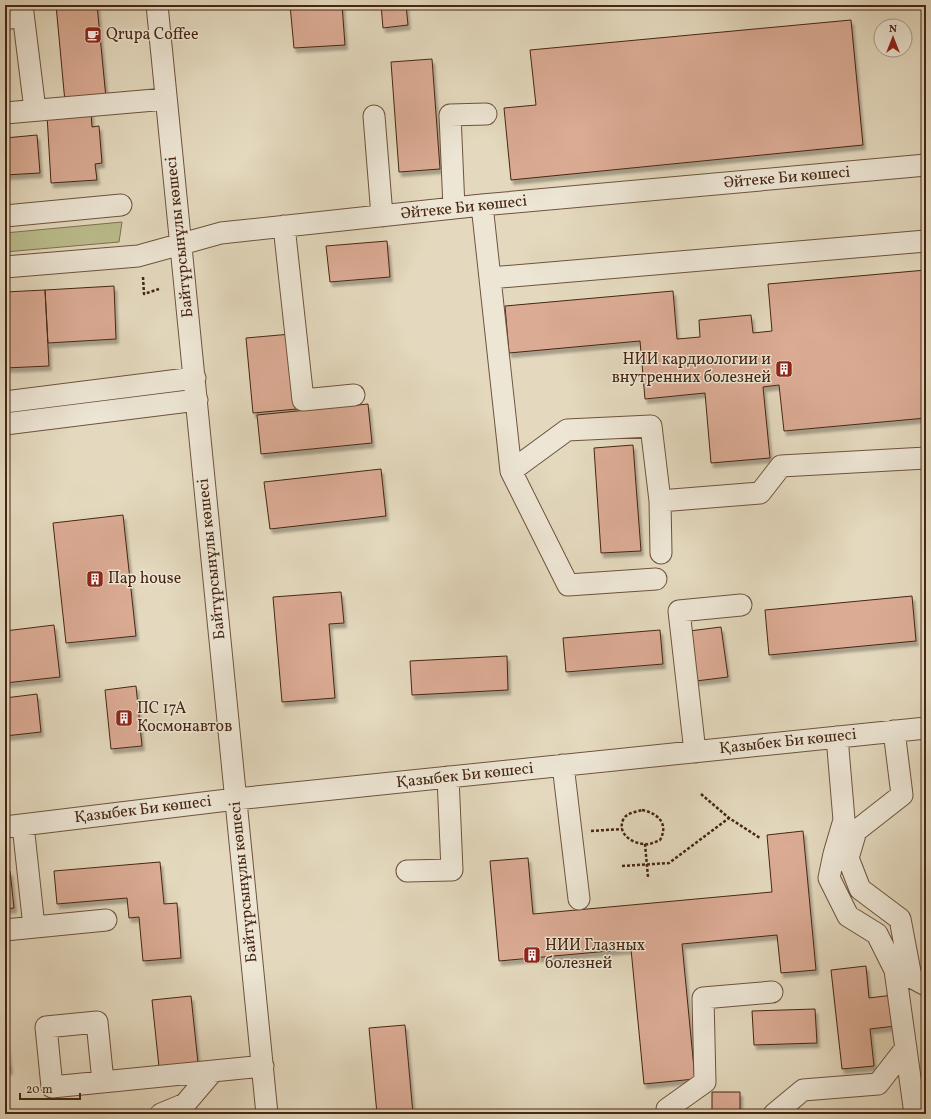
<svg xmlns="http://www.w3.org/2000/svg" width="931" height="1119" font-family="Vollkorn,serif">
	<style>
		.green { fill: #bbbd8d; stroke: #807250 }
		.building { fill: #dbab94; stroke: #462612; filter: url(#shadow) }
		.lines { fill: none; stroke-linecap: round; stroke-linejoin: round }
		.minor-casing { stroke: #6e533d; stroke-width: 23 }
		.path { stroke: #462612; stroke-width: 2.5; stroke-dasharray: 3 2; stroke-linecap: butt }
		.minor { stroke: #ede6d5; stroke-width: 21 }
		.labels { text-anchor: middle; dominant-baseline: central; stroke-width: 3; stroke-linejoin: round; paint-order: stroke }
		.poi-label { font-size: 16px; fill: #462612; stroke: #ede6d5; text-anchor: start }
		.street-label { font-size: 16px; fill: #462612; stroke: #ede6d5 }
	</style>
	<defs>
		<filter id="shadow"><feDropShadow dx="2.5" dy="4.5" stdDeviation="1" flood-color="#0004"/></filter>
	</defs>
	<rect width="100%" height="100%" fill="#e4d9be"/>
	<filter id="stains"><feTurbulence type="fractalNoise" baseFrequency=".005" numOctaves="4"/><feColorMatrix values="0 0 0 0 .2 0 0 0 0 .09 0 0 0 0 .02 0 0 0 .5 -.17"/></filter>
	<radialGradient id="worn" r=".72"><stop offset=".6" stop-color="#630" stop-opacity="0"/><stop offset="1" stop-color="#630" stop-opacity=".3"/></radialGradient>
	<path class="green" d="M122,222L119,242L5,252V233Z"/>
	<path class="building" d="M56,5H97L106,98L65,102Z
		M290,5H342L345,45L294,48Z
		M381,5H406L408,25L383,28Z
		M851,20L863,145L511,180L504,108L536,105L530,50Z
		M432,59L440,169L399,172L391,62Z
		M91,112L92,127L99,126L102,163L95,164L97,180L51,183L47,115Z
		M37,135L40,173L5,175V138Z
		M387,241L390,277L330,282L326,246Z
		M926,270V418L784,431L779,385L763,387L770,458L711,463L705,393L645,399L640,341L509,353L505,306L673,291L677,339L700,337L699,320L751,315L753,333L772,331L768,284Z
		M114,286L116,339L48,343L45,290Z
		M45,290L49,366L5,368V292Z
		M291,334L297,409L253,413L246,338Z
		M368,404L372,443L261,454L257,415Z
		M633,445L641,551L601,553L594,448Z
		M381,469L386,516L270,529L264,482Z
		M123,515L136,636L66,643L53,523Z
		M341,592L344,623L329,624L335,698L282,702L273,597Z
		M912,596L916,641L769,655L765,610Z
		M54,625L60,677L5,683V631Z
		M721,627L728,677L696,681L689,631Z
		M660,630L663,664L566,672L563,638Z
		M507,656L508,690L412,695L410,661Z
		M136,686L142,746L111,749L105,690Z
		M37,694L41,732L5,736V698Z
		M803,831L816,970L781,973L777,935L682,944L695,1079L644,1084L631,949L499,961L490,861L528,858L533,914L772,892L767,835Z
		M160,862L164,904L177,903L181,958L143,961L139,917L129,918L127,898L57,904L54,871Z
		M10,871L14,908L5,909V872Z
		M866,966L869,998L893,995L896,1026L870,1029L874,1066L842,1069L831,970Z
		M191,996L198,1063L159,1067L152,1000Z
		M815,1009L817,1043L754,1045L752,1011Z
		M405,1025L413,1114H377L369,1028Z
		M5,1034L10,1070H5Z
		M712,1092H740V1114H712Z"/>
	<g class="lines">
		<defs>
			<path id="minor" d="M22,5L35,110
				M157,5L267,1114
				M5,19L23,16
				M5,113L166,99
				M374,116L382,216
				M482,205L511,471L568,585L656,579
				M454,208L450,115L486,114
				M5,216L121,205
				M284,226L303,400L354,395
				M5,267L138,256L221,233L482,205L926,165
				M490,278L926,241
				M5,402L195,378
				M5,424L197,400
				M511,471L567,430L651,426L660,501L661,553
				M660,501L760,493L781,466L926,458
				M894,731L902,795L856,831L848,858L860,889L900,919L911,977L926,985
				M837,737L844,820L834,854L829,878L848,916L877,934L895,970L915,1114
				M695,752L679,611L741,605
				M563,765L579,899
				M23,825L34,927
				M5,827L236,799L926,728
				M407,871L452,870L448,777
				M5,930L106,920
				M103,1082L97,1022L46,1027L52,1087L263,1066
				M161,1114L185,1104L213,1071
				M667,1114V1109L705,1082L703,998L772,992
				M774,1114L803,1090L878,1084L906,1048"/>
		</defs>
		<use href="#minor" class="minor-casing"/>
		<path class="path" d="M143,277L144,294L159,289
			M701,794L729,818L760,838
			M642,810C658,813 669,824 660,840C655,842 650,845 645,844C633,844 617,834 623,820C626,813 635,812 642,810Z
			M591,831L622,829
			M645,844L648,877
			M622,866L669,863L729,818"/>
		<use href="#minor" class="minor"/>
	</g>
	<defs>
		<symbol id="cafe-square" viewBox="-11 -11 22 22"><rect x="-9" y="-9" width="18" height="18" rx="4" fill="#8f2418" stroke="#ede6d5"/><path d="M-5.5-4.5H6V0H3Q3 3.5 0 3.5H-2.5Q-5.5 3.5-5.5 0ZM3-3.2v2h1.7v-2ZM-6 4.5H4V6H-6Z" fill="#fff"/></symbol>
		<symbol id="building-square" viewBox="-11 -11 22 22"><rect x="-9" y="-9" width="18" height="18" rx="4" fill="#8f2418" stroke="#ede6d5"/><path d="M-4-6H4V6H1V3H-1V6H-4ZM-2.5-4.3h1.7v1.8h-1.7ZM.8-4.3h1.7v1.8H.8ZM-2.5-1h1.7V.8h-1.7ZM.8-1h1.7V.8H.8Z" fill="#fff"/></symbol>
	</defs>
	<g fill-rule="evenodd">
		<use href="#cafe-square" x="83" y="25" width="20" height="20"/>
		<use href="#building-square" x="774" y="359" width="20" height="20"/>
		<use href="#building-square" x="85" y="569" width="20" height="20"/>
		<use href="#building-square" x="114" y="708" width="20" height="20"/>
		<use href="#building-square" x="522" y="945" width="20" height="20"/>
	</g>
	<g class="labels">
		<g class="poi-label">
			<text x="106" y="35">Qrupa Coffee</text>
			<text x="771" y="360" text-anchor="end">НИИ кардиологии и<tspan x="771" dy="18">внутренних болезней</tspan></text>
			<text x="108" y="579">Пар house</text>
			<text x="137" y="709">ПС 17А<tspan x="137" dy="18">Космонавтов</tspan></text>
			<text x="545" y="946">НИИ Глазных<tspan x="545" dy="18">болезней</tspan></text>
		</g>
		<g class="street-label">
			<text transform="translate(787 178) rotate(-5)">Әйтеке Би көшесі</text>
			<text transform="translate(464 208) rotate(-6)">Әйтеке Би көшесі</text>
			<text transform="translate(180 237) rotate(-96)">Байтұрсынұлы көшесі</text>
			<text transform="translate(212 559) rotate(-96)">Байтұрсынұлы көшесі</text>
			<text transform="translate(788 742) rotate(-6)">Қазыбек Би көшесі</text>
			<text transform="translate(465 776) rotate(-6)">Қазыбек Би көшесі</text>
			<text transform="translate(143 810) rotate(-7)">Қазыбек Би көшесі</text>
			<text transform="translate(244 882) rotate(-96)">Байтұрсынұлы көшесі</text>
		</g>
	</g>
	<rect width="931" height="1119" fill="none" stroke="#e4d9be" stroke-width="20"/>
	<rect x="6" y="6" width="919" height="1107" fill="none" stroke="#462612" stroke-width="2"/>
	<rect x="10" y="10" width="911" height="1099" fill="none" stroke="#462612"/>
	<g transform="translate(893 38)"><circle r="19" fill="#ede6d5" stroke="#aa9987"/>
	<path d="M0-3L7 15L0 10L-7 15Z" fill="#8f2418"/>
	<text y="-6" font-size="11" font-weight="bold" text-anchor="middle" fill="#462612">N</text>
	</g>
	<path d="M20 1093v6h60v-6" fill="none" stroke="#462612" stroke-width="2"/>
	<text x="26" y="1093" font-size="12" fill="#462612" stroke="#ede6d5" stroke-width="3" paint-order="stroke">20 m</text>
	<rect width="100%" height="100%" filter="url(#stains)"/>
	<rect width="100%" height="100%" fill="url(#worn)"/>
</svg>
